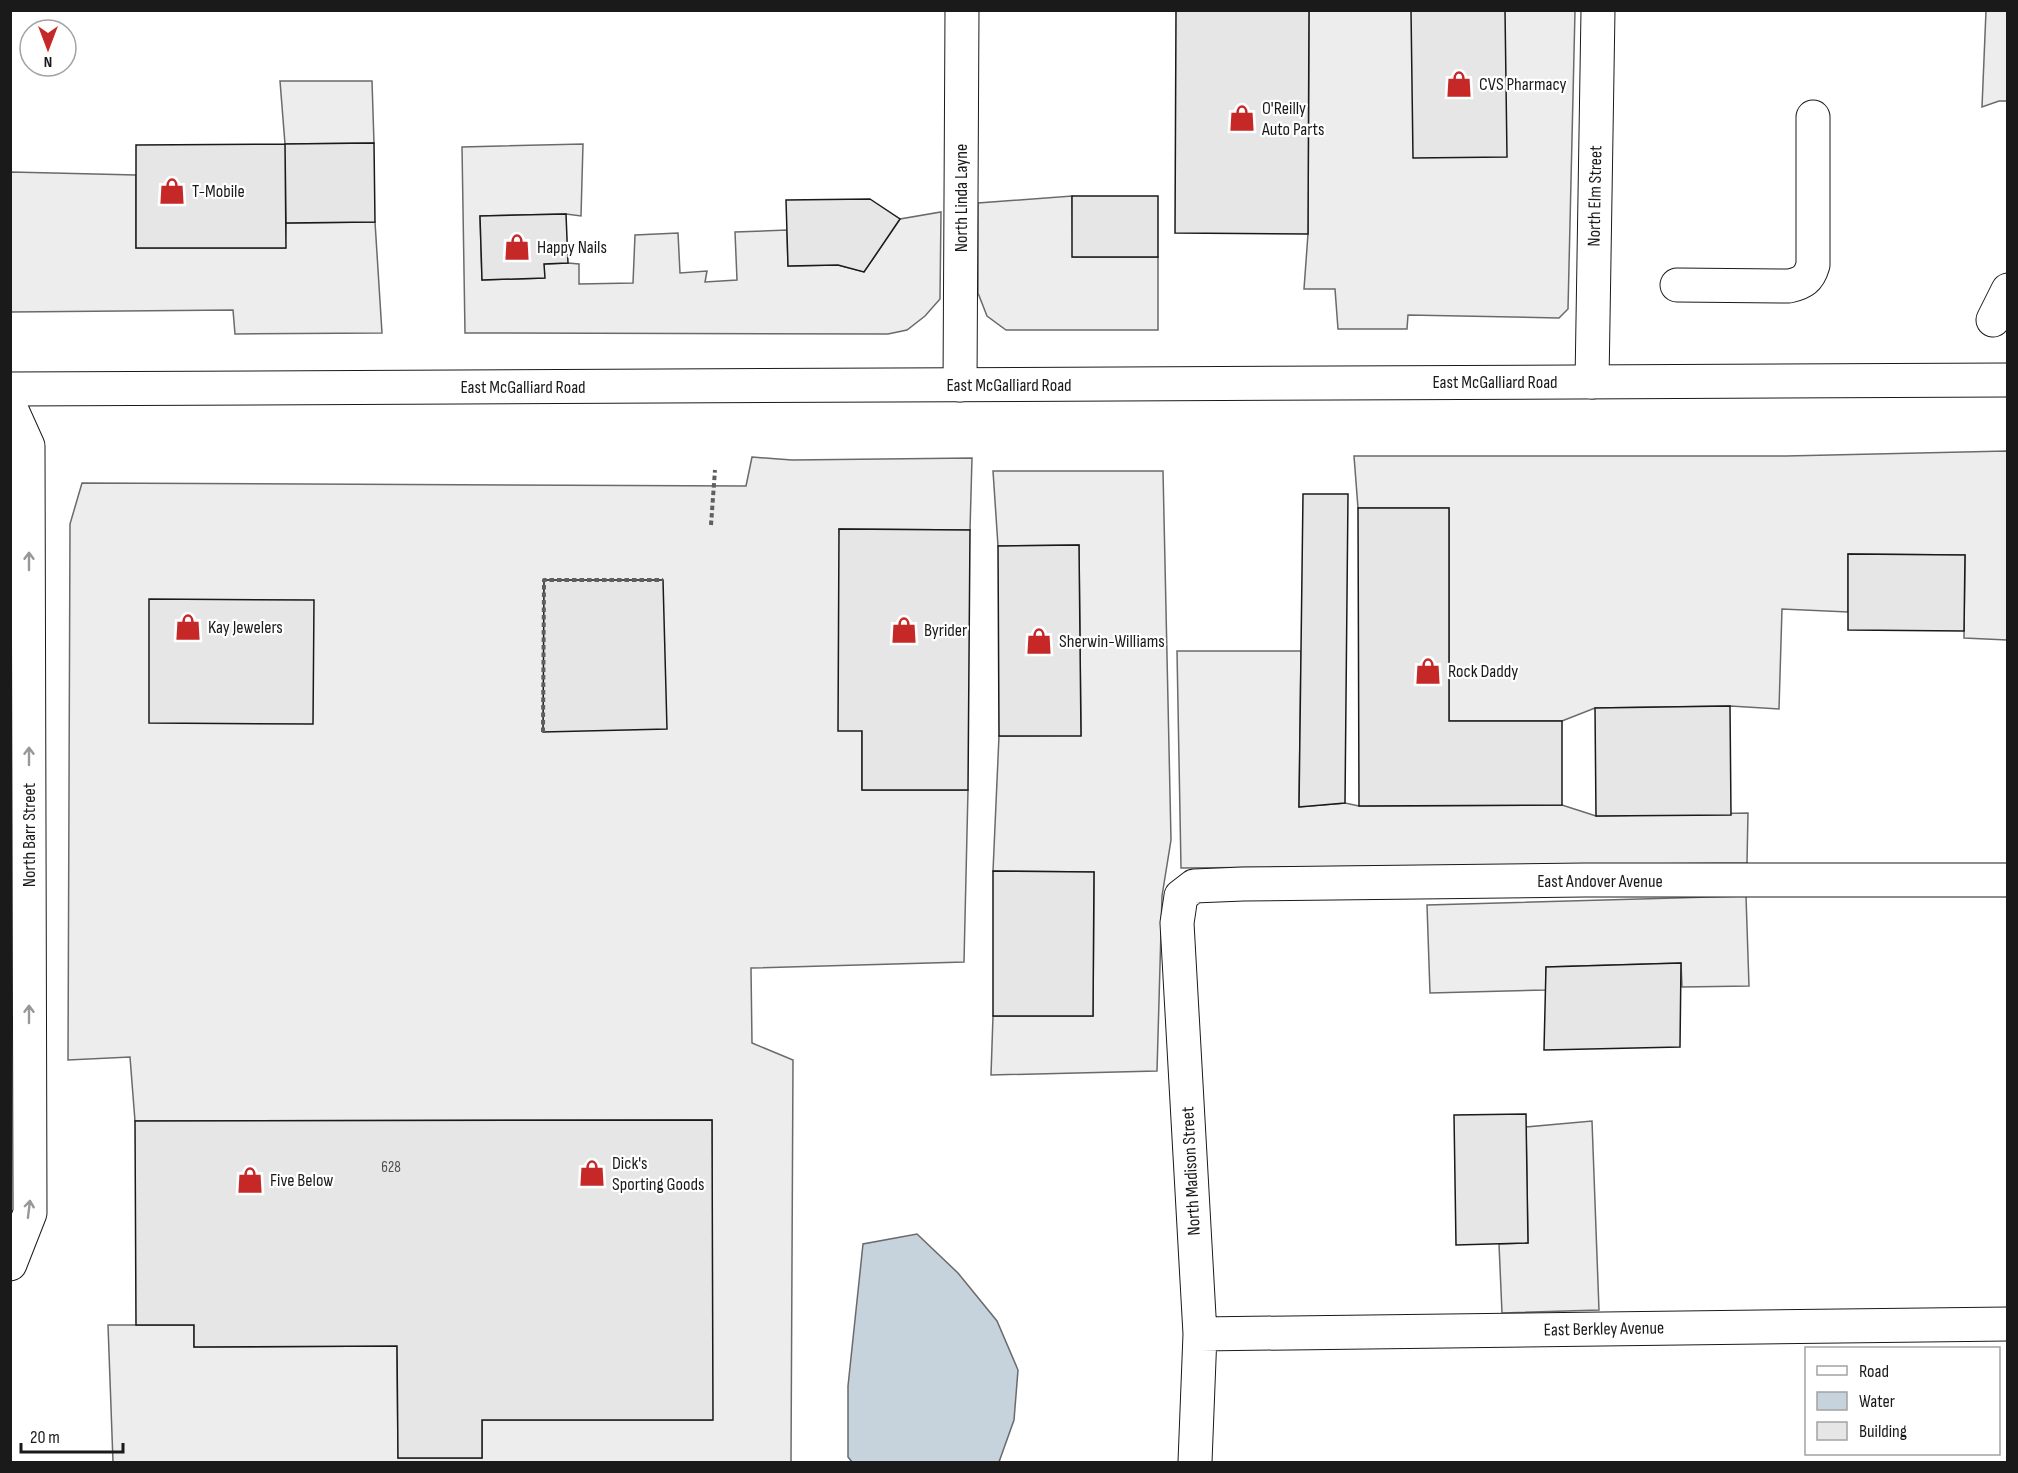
<svg xmlns="http://www.w3.org/2000/svg" width="2018" height="1473" font-family="'Sofia Sans Condensed',sans-serif">
	<style>
		.parking { fill: #ededed; stroke: #6a6a6a; stroke-width: 1.5 }
		.water { fill: #c6d2dc; stroke: #6a6a6a; stroke-width: 1.5 }
		.building { fill: #e6e6e6; stroke: #1a1a1a; stroke-width: 1.5 }
		.lines { fill: none; stroke-linecap: round; stroke-linejoin: round }
		.minor-casing { stroke: #1a1a1a; stroke-width: 35 }
		.major-casing { stroke: #1a1a1a; stroke-width: 35 }
		.path { stroke: #5f5f5f; stroke-width: 4; stroke-dasharray: 4.5 3; stroke-linecap: butt }
		.minor { stroke: #fff; stroke-width: 33 }
		.major { stroke: #fff; stroke-width: 33 }
		.oneway { stroke: #989898 }
		.labels { text-anchor: middle; dominant-baseline: central; stroke-width: 4.5; stroke-linejoin: round; paint-order: stroke }
		.number-label { font-size: 15px; fill: #4d4d4d }
		.poi-label { font-size: 18px; fill: #1a1a1a; stroke: #fff; text-anchor: start }
		.street-label { font-size: 18px; fill: #1a1a1a; stroke: #fff }
	</style>
	<rect width="100%" height="100%" fill="#fff"/>
	<path class="parking" d="M1309,11H1575L1568,309L1559,318L1408,315L1407,329H1338L1335,289H1304L1308,234Z
		M1986,11H2007L2008,101H1999L1982,107Z
		M280,81H372L374,143L285,144Z
		M583,144L581,216L566,214L480,216L482,280L544,278V264L568,263L579,264V284L633,283L635,235L678,233L680,273L707,271L705,282L737,280L735,232L787,230L788,266L838,265L864,272L900,219L941,212L940,299L925,316L907,330L888,334L465,333L462,147Z
		M11,172L136,175V248H285L286,223L375,222L382,333L235,334L233,310L11,312Z
		M1072,196L1073,257H1158V330H1006L987,316L978,293V203Z
		M2007,451V640L1964,638L1965,555L1848,554V612L1782,609L1779,709L1730,706L1595,708L1562,721H1449V508H1358L1354,456H1786Z
		M752,457L792,460L972,458L970,530L839,529L862,731V790H968L964,962L751,968L752,1043L793,1060L791,1462H113L108,1325H194V1347L397,1346L398,1458H482V1420H712V1120L135,1121L130,1057L68,1060L70,524L82,483L746,486Z
		M993,471H1163L1171,840L1162,896L1157,1071L991,1075L993,1016H1093L1094,872L993,871L999,736L1081,735L1079,545L998,546Z
		M1177,651H1301L1299,807L1345,803L1359,806L1562,805L1596,816L1748,813L1747,863L1181,868Z
		M1746,896L1749,986L1682,987L1681,963L1546,967V990L1430,993L1427,905Z
		M1592,1121L1599,1310L1502,1313L1499,1244L1528,1243L1526,1127Z"/>
	<path class="water" d="M917,1234L958,1273L997,1321L1018,1370L1014,1420L999,1462H852L848,1457V1386L863,1244Z"/>
	<path class="building" d="M1176,10H1309L1308,234L1175,233Z
		M1411,10H1505L1507,157L1413,158Z
		M374,143L375,222L286,223L285,144Z
		M285,144L286,248H136V145Z
		M1072,196H1158V257H1072Z
		M870,199L900,219L864,272L838,265L788,266L786,200Z
		M566,214L568,263L544,264L545,278L482,280L480,216Z
		M1303,494H1348L1345,803L1299,807Z
		M1358,508H1449V721H1562V805L1359,806Z
		M839,529L970,530L968,790H862V731H838Z
		M1079,545L1081,736H999L998,546Z
		M1848,554L1965,555L1964,631L1848,630Z
		M544,580H663L667,729L543,732Z
		M149,599L314,600L313,724L149,723Z
		M1730,706L1731,815L1596,816L1595,708Z
		M993,871L1094,872L1093,1016H993Z
		M1681,963L1680,1047L1544,1050L1546,967Z
		M1526,1114L1528,1243L1456,1245L1454,1115Z
		M712,1120L713,1420H482V1458H398L397,1346L194,1347V1325H136L135,1121Z"/>
	<g class="lines">
		<defs>
			<path id="minor" d="M1677,285L1789,286C1803,283 1809,279 1813,265V117
				M1993,320L2008,290
				M1592,382L1598,10
				M960,385L962,10
				M10,406L28,446L30,1213L10,1264
				M1200,1334L2008,1324
				M1195,1462L1200,1334L1177,923L1181,896L1194,886L1243,884L1585,880H2008"/>
			<path id="major" d="M10,389L2008,380"/>
		</defs>
		<use href="#minor" class="minor-casing"/>
		<use href="#major" class="major-casing"/>
		<path class="path" d="M711,525L715,470
			M543,732L544,580H663"/>
		<use href="#minor" class="minor"/>
		<use href="#major" class="major"/>
	</g>
	<defs><path id="oneway-shaft" d="M-6 0H5M1.5-3L5.5 0L1.5 3" fill="none" stroke-width="1.6" stroke-linecap="round" stroke-linejoin="round" transform="scale(1.5)"/></defs>
	<g class="oneway">
		<use href="#oneway-shaft" transform="translate(29 561) rotate(-90)"/>
		<use href="#oneway-shaft" transform="translate(29 756) rotate(-90)"/>
		<use href="#oneway-shaft" transform="translate(29 1014) rotate(-90)"/>
		<use href="#oneway-shaft" transform="translate(29 1209) rotate(-83)"/>
	</g>
	<defs>
		<symbol id="shop-bare" viewBox="-9 -9 18 18"><path d="M-5-2.5h2.3a2.7 3.5 0 0 1 5.4 0H5L5.5 6h-11ZM-1.5-2.5h3a1.5 2.3 0 0 0-3 0Z" fill="#c62828" stroke="#fff" stroke-width="2.5" paint-order="stroke"/></symbol>
	</defs>
	<g fill-rule="evenodd">
		<use href="#shop-bare" x="1440" y="65" width="38" height="38"/>
		<use href="#shop-bare" x="1223" y="99" width="38" height="38"/>
		<use href="#shop-bare" x="153" y="172" width="38" height="38"/>
		<use href="#shop-bare" x="498" y="228" width="38" height="38"/>
		<use href="#shop-bare" x="169" y="608" width="38" height="38"/>
		<use href="#shop-bare" x="885" y="611" width="38" height="38"/>
		<use href="#shop-bare" x="1020" y="622" width="38" height="38"/>
		<use href="#shop-bare" x="1409" y="652" width="38" height="38"/>
		<use href="#shop-bare" x="573" y="1154" width="38" height="38"/>
		<use href="#shop-bare" x="231" y="1161" width="38" height="38"/>
	</g>
	<g class="labels">
		<g class="number-label">
			<text x="391" y="1167">628</text>
		</g>
		<g class="poi-label">
			<text x="1479" y="84">CVS Pharmacy</text>
			<text x="1262" y="108">O'Reilly<tspan x="1262" dy="21">Auto Parts</tspan></text>
			<text x="192" y="191">T-Mobile</text>
			<text x="537" y="247">Happy Nails</text>
			<text x="208" y="627">Kay Jewelers</text>
			<text x="924" y="630">Byrider</text>
			<text x="1059" y="641">Sherwin-Williams</text>
			<text x="1448" y="671">Rock Daddy</text>
			<text x="612" y="1163">Dick's<tspan x="612" dy="21">Sporting Goods</tspan></text>
			<text x="270" y="1180">Five Below</text>
		</g>
		<g class="street-label">
			<text transform="translate(1595 196) rotate(-89)">North Elm Street</text>
			<text transform="translate(961 198) rotate(-90)">North Linda Layne</text>
			<text x="1495" y="382">East McGalliard Road</text>
			<text x="1009" y="385">East McGalliard Road</text>
			<text x="523" y="387">East McGalliard Road</text>
			<text transform="translate(29 835) rotate(-90)">North Barr Street</text>
			<text x="1600" y="881">East Andover Avenue</text>
			<text transform="translate(1191 1171) rotate(-93)">North Madison Street</text>
			<text transform="translate(1604 1329) rotate(-1)">East Berkley Avenue</text>
		</g>
	</g>
	<rect width="2018" height="1473" fill="none" stroke="#1a1a1a" stroke-width="24"/>
	<rect x="1805" y="1347" width="195" height="108" fill="#ffffff" stroke="#a3a3a3" stroke-width="1.5"/>
	<rect x="1817" y="1366" width="30" height="9" fill="#ffffff" stroke="#a3a3a3" stroke-width="1.5"/>
	<text x="1859" y="1377" font-size="18" fill="#1a1a1a">Road</text>
	<rect x="1817" y="1392" width="30" height="18" fill="#c6d2dc" stroke="#a3a3a3" stroke-width="1.5"/>
	<text x="1859" y="1407" font-size="18" fill="#1a1a1a">Water</text>
	<rect x="1817" y="1422" width="30" height="18" fill="#e6e6e6" stroke="#a3a3a3" stroke-width="1.5"/>
	<text x="1859" y="1437" font-size="18" fill="#1a1a1a">Building</text>
	<g transform="translate(48 48) rotate(180)"><circle r="28" fill="#ffffff" stroke="#a3a3a3" stroke-width="1.5"/>
	<path d="M0-4.5L10 22L0 15L-10 22Z" fill="#c62828"/>
	<text y="-9" font-size="16" font-weight="bold" text-anchor="middle" fill="#1a1a1a">N</text>
	</g>
	<path d="M21 1443v9h102v-9" fill="none" stroke="#1a1a1a" stroke-width="3"/>
	<text x="30" y="1443" font-size="18" fill="#1a1a1a" stroke="#ffffff" stroke-width="4.5" paint-order="stroke">20 m</text>
</svg>
